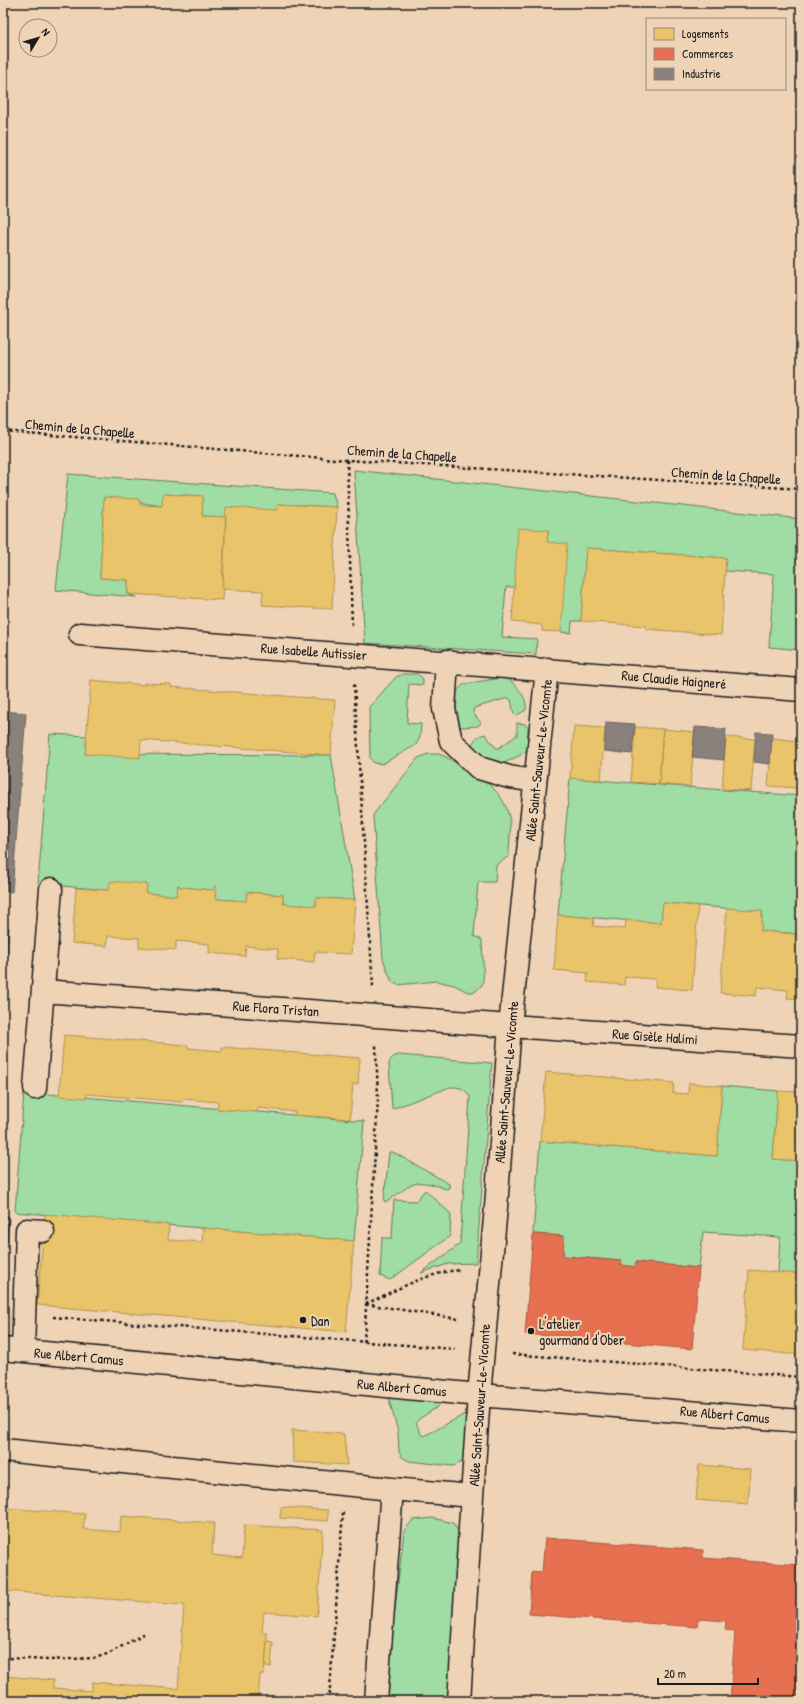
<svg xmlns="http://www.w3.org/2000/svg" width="804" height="1704" font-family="'Patrick Hand',sans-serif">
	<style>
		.green { fill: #a0dda4; stroke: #5e7c60 }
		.homes { fill: #e9c46a; stroke: #ac9253 }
		.shops { fill: #e76f51; stroke: #aa5641 }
		.industry { fill: #8a817c; stroke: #69635f }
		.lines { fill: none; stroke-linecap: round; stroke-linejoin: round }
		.minor-casing { stroke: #1c1c1c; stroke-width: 25 }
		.path { stroke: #1c1c1c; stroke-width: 2.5; stroke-dasharray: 3 3; stroke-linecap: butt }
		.minor { stroke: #efd3b6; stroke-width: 22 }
		.poi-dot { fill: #1c1c1c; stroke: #efd3b6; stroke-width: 1.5 }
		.labels { text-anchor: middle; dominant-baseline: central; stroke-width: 4; stroke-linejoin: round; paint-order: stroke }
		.street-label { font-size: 14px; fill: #1c1c1c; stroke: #efd3b6 }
		.poi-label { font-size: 14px; fill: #1c1c1c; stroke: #efd3b6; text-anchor: start }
	</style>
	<rect width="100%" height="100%" fill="#efd3b6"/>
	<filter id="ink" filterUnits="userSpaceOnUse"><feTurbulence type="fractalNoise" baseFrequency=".025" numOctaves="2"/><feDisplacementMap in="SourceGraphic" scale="8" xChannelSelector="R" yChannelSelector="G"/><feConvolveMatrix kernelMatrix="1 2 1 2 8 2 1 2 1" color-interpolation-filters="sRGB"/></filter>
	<g filter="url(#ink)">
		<path class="green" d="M354,470L801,519V650L769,647L774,574L725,571L726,558L586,548L581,621H572L571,633L561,632L547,542L548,531L514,587H506L502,637L537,639L536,654L365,643Z
			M68,474L333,493L337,507L278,504L277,510L226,517L202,516V496L164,494L162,506L104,497L100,578L128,580V594L136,597L56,590Z
			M403,674H418L423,679V685L409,684L407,723L421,724L420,737L416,745L382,764L374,763L370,758L369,707L396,677Z
			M506,677C516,685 528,697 526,710L517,715L514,714L511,700L508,698L474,708L473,713L481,723L478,726L461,727L456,723L455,718L457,691L464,684Z
			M517,723L525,724L528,728V749L519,756L502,764L479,758L471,746C475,739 477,736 485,734L496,748H499L517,735Z
			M50,734L87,736L85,754L331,755L355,900L316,898V906L283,904V895L248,892L246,901L215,899L216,887H214L213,890L180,887V886L178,885L177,896L146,893L147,884L109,890L38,884Z
			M428,754H439L446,757C473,773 505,786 510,822C511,833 509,845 509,856L496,865L495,882H478L474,936L482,940C482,949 485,979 482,985C480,987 477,990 475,992H468L454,985L436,981L398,985L392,982L383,959L373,815L418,758Z
			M570,778L801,796V934L761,931L762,911L663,903L661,923L558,915Z
			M399,1055L492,1063L476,1263L448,1264L421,1273L460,1244L470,1097C465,1088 460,1087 450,1087L392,1109L389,1064C390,1059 393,1056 399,1055Z
			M722,1086L778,1091L773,1159L801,1161V1274L778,1273L780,1237L703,1232L699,1268L636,1262L635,1267L621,1265V1261L563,1256L564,1236L533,1234L540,1141L717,1156Z
			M24,1092L364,1121L354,1241L15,1212Z
			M389,1152H393L449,1184V1188L446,1189C414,1177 413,1183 387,1202L384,1201Z
			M425,1190L451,1214L450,1236L390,1280L380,1276L382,1238H392L394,1200L416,1201Z
			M394,1397L439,1402V1406L419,1419L416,1423L421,1434L424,1436L469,1412L468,1455L463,1462L453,1466L409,1461L402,1457L399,1452L398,1432L389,1399Z
			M433,1518L453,1523L463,1539L448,1701H384L404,1531L413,1520Z"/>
		<path class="homes" d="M163,494L203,496L202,516L226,517L222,600L128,594V580L100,578L104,497L139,499L140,505L162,506Z
			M278,504L337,507L332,609L262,605L263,591L222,589L226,507L277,510Z
			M518,528L548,530L547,542L567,544L561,632L542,631V625L512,622Z
			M586,548L726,558L721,635L646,629V626L581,621Z
			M91,680L144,685V683L171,684V687L335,700L331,755L141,740L140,758L85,754Z
			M574,726L605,728L601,780L570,778Z
			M635,727L663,729L659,784L631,782Z
			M663,729L695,732L690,787L659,784Z
			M726,737L755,739L751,791L722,789Z
			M772,738L800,741L797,788L768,786Z
			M800,741H801V788H797Z
			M110,881L147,884L146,893L177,896L178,885L180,886V887L213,890L214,887H216L215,899L246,901L247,892L283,895V904L316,906V898L355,900L351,954L315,952L314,962L277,959L278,949L246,946L245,956L209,953V944L176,941V950L139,947V938L108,936L107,946L72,943L76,888L109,890Z
			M663,903L698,906L692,990L655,987L656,979L625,977L624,985L587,982L588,973L554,970L558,915L594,918L593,926L625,929L626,920L661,923Z
			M727,908L762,911L761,931L796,934L795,942L801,943V999L787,998L788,990L757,987L756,996L720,993Z
			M64,1035L188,1045V1048L222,1051V1047L360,1058L358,1084H353L350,1119L294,1115L295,1112L258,1108L257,1112L217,1109L218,1102L183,1099L182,1102L87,1094V1098L59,1096Z
			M546,1072L674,1083L673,1093L688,1094L689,1083L722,1086L717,1156L540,1141Z
			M778,1091L801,1092V1161L773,1159Z
			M45,1214L169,1225L168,1240L202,1242L203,1228L354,1241L346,1332L37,1305Z
			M749,1270L801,1274V1355L743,1350Z
			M292,1430L344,1434L347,1465L293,1462Z
			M699,1465L751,1469L748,1504L696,1500Z
			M281,1507L328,1510V1521L280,1518Z
			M3,1508L85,1514L83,1529L120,1532L121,1516L214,1523L212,1555L242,1558L244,1525L323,1530L317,1616L264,1612L262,1633H267V1641L264,1675L260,1674L258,1701H3V1676L53,1680V1688L92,1691V1682L178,1689L184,1605L3,1591Z
			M267,1641L273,1642L271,1667H265Z
			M269,1696L290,1697V1701H269Z"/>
		<path class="shops" d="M533,1234L564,1236L563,1256L621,1261V1265L635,1267L636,1262L699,1268L692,1349L525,1334Z
			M545,1538L703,1550V1558L801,1565V1677L799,1701H730L735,1631L725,1630L726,1621L698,1619L697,1627L529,1614L532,1572L542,1573Z"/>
		<path class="industry" d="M3,711L26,713L12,892L3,891Z
			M606,722L635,724L632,754L604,751Z
			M695,727L726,729L724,760L692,757Z
			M756,732L772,733L770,764L754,762Z
			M3,927L9,928L3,1011Z
			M3,1216H9L7,1242H3Z
			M3,1273H5L3,1294Z"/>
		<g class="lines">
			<defs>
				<path id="minor" d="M80,634L801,690
					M447,661L444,709L451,741L479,768L509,777L535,781
					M43,991L510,1026L801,1046
					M35,1088L51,889
					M3,1349L479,1395L801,1421
					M23,1351L27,1230L43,1231
					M3,1450L392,1489
					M472,1496L479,1395L496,1207L510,1026L547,669
					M376,1701L392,1489L472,1496L459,1701"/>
			</defs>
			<use href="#minor" class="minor-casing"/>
			<path class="path" d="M3,431L347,460L801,489
				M347,460L352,627
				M354,684L373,987
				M366,1304C396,1290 428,1272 461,1270
				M366,1304L458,1319
				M53,1317L455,1349
				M364,1342L378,1099L376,1044
				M512,1354L801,1377
				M3,1659L12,1658L48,1660L95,1658L110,1653L145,1633
				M329,1701L343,1512"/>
			<use href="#minor" class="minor"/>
		</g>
	</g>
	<g class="poi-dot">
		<circle cx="303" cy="1320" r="4"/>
		<circle cx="531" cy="1331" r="4"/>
	</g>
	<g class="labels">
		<g class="street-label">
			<text transform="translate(80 428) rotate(5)">Chemin de la Chapelle</text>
			<text transform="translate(402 453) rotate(4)">Chemin de la Chapelle</text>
			<text transform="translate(726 475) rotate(4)">Chemin de la Chapelle</text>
			<text transform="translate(314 651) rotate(4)">Rue Isabelle Autissier</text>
			<text transform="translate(674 679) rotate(5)">Rue Claudie Haigneré</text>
			<text transform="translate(538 760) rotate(-84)">Allée Saint-Sauveur-Le-Vicomte</text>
			<text transform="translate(276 1008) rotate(4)">Rue Flora Tristan</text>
			<text transform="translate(655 1036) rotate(4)">Rue Gisèle Halimi</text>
			<text transform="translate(506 1082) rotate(-85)">Allée Saint-Sauveur-Le-Vicomte</text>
			<text transform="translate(79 1356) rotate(5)">Rue Albert Camus</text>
			<text transform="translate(402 1387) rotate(5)">Rue Albert Camus</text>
			<text transform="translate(479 1405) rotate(-86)">Allée Saint-Sauveur-Le-Vicomte</text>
			<text transform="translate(725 1414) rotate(5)">Rue Albert Camus</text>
		</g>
		<g class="poi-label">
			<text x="311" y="1320">Dan</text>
			<text x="539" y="1323">L'atelier<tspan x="539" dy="16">gourmand d'Ober</tspan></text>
		</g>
	</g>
	<rect width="804" height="1704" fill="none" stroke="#efd3b6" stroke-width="16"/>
	<rect x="8" y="8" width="788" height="1688" fill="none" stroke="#1c1c1c" stroke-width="1.5" filter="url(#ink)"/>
	<rect x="646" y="18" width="140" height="72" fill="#efd3b6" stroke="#9b8a78"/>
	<rect x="654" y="28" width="20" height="12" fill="#e9c46a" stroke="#9b8a78"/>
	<text x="682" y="38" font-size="12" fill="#1c1c1c">Logements</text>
	<rect x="654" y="48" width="20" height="12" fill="#e76f51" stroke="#9b8a78"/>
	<text x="682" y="58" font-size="12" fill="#1c1c1c">Commerces</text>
	<rect x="654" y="68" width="20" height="12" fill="#8a817c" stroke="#9b8a78"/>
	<text x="682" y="78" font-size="12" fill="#1c1c1c">Industrie</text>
	<g transform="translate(38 38) rotate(52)"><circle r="19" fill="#efd3b6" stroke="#9b8a78"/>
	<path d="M0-3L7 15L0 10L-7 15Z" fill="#1c1c1c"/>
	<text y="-6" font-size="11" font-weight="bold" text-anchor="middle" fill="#1c1c1c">N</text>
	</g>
	<path d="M658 1678v6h100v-6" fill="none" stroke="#1c1c1c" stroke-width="2"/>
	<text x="664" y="1678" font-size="12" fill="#1c1c1c" stroke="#efd3b6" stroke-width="3" paint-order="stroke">20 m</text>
</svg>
